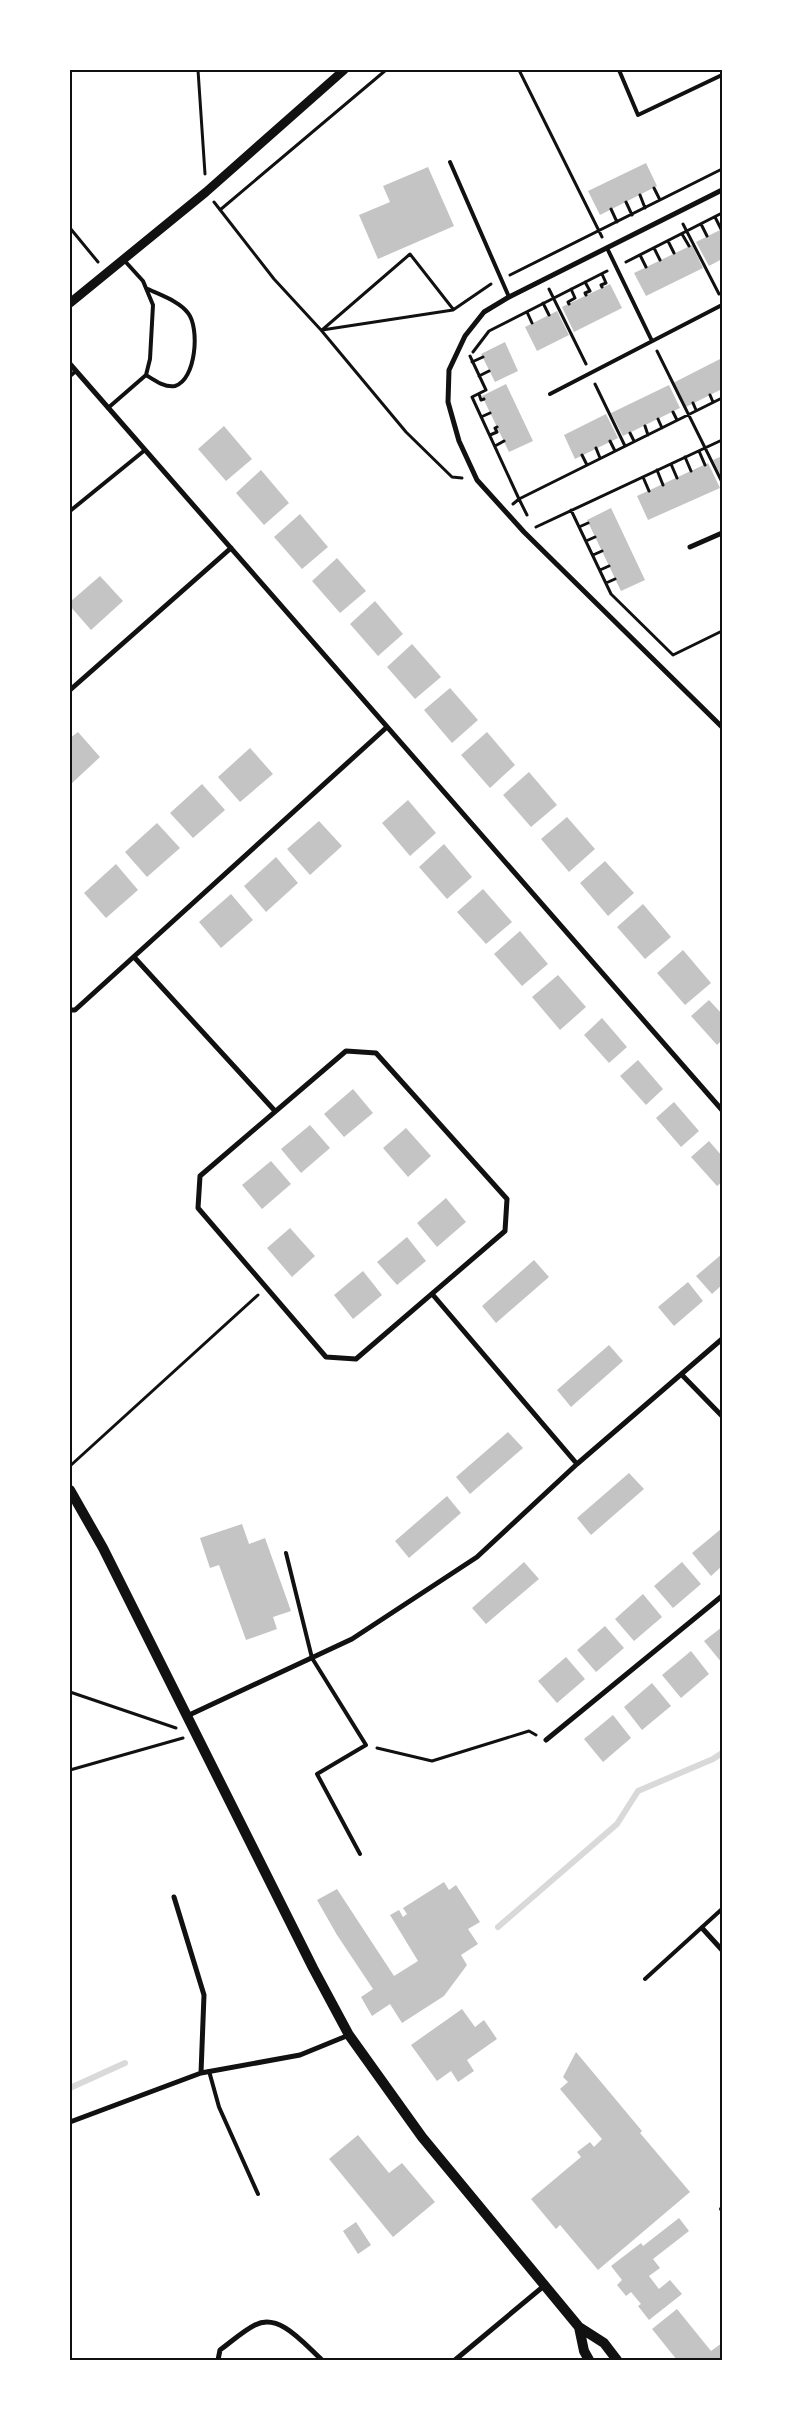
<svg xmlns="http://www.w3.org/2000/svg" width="792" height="2430" font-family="'Noto Serif',serif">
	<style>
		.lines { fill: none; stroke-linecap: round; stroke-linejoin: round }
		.stream { stroke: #d9d9d9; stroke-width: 6 }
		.building { fill: #c4c4c4 }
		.path { stroke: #111; stroke-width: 3 }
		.service { stroke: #111; stroke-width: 4 }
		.minor { stroke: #111; stroke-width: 5 }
		.tertiary { stroke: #111; stroke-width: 9 }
		.secondary { stroke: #111; stroke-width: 10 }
		.neatline { fill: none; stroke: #111; stroke-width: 2 }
	</style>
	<rect width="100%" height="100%" fill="#fff"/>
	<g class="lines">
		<path class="stream" d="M498,1927L617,1824L638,1791L713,1759L722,1753
			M70,2088L125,2063"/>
	</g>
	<path class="building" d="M646,163L657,186L600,215L588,191Z
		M428,167L454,226L378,259L359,215L390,202L383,186Z
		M722,229V259L709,266L696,242Z
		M692,245L703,268L646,296L634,273Z
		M610,284L622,308L574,332L562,307Z
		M557,311L569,335L537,351L525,327Z
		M505,342L518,371L495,382L481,354Z
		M722,358V389L686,407L673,383Z
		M506,384L533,441L509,452L482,396Z
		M669,385L680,408L623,436L611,413Z
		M606,414L618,438L575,459L564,435Z
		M224,426L252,459L226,481L198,449Z
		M722,456V478L713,460Z
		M708,463L720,488L648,520L637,496Z
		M261,470L289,503L264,525L236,493Z
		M611,508L645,580L621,591L587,520Z
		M300,514L328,547L302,569L274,537Z
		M337,558L366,591L340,613L312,581Z
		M100,576L123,601L91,630L70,606V602Z
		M375,601L403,634L378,656L350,624Z
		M412,644L441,677L415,699L387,667Z
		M450,688L478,720L452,743L424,710Z
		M78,732L100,757L70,785V738Z
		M487,732L515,765L490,788L461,755Z
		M250,748L273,774L240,802L218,777Z
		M529,772L557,805L531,827L503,795Z
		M202,784L225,810L193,838L170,813Z
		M408,800L436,833L410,856L382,823Z
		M567,817L595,849L569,872L541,839Z
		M319,821L342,846L310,875L287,849Z
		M157,823L180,848L147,877L125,852Z
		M444,844L472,877L447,899L419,867Z
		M276,857L298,883L266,912L244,886Z
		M605,861L634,893L608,916L580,883Z
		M116,864L138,890L106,918L84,893Z
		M483,889L512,922L486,944L457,912Z
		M231,894L253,920L221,948L199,922Z
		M643,904L671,937L645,959L617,927Z
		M520,931L548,964L522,986L494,954Z
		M683,950L711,983L685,1005L657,973Z
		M558,975L586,1007L560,1030L532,997Z
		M709,1000L722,1014V1040L717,1045L691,1016Z
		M602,1018L627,1047L609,1063L584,1035Z
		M638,1060L663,1089L646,1105L620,1076Z
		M353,1089L373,1113L344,1137L324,1114Z
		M674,1102L699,1131L681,1147L656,1118Z
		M310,1125L330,1148L301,1173L281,1149Z
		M406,1128L431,1156L408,1177L383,1148Z
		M709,1141L722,1156V1182L717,1186L691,1157Z
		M271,1161L291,1184L262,1209L242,1185Z
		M446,1198L466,1222L437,1247L417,1223Z
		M290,1228L315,1256L292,1277L267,1248Z
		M407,1237L426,1261L397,1285L377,1262Z
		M722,1254V1285L712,1294L696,1276Z
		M534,1260L549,1277L496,1323L482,1306Z
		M363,1271L382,1295L353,1319L334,1295Z
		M688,1282L703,1301L674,1326L658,1307Z
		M609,1345L623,1361L571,1407L557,1390Z
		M508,1432L523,1448L470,1494L456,1477Z
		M629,1473L644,1489L591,1535L577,1518Z
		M447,1496L461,1513L409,1558L395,1541Z
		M242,1524L249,1544L265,1538L291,1611L273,1617L277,1629L246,1640L219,1565L210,1568L200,1538Z
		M721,1529L722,1566L711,1576L692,1553Z
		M524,1562L539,1579L486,1624L472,1608Z
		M682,1562L701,1584L673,1608L654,1586Z
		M643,1594L662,1617L634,1641L615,1619Z
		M605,1626L624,1648L596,1672L577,1650Z
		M722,1627V1663L704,1641Z
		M691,1651L709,1674L681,1698L662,1675Z
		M566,1657L585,1679L557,1703L538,1681Z
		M652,1683L671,1706L642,1730L624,1707Z
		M613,1715L631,1738L603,1762L584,1739Z
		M444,1882L449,1890L456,1885L480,1922L468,1929L478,1944L461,1955L467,1965L444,1996L402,2023L390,2004L372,2016L361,1997L373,1989L337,1935L317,1900L337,1889L394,1976L418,1961L390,1915L399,1910L403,1917L407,1914L403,1908Z
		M462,2009L475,2027L484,2020L497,2039L467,2060L474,2071L458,2082L451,2071L437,2081L411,2045Z
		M576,2052L642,2131L640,2133L690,2192L598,2270L560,2225L556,2229L531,2199L581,2157L577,2152L590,2142L594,2147L602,2139L560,2089L568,2082L563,2077Z
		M358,2135L389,2173L402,2163L435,2202L393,2237L329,2159Z
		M679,2218L689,2231L653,2259L660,2268L649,2276L659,2289L670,2280L682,2294L649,2320L638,2306L641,2304L631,2292L626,2296L617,2285L622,2280L611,2266L641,2243L643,2246Z
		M356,2222L371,2245L358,2254L343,2231Z
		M677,2309L711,2351L722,2343V2360H677L652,2329Z"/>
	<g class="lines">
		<path class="path" d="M198,70L205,174
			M519,70L602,237
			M654,188L660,200
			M640,195L645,208
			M214,202L274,279L321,330L406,432L452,477L462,478
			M626,202L632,215
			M611,209L617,222
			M220,210L386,70
			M715,217L721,229
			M683,224L719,294
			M701,224L707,236
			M70,228L98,262
			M682,234L689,246
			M668,241L674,253
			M654,248L660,260
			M640,255L646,267
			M626,262L722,213
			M602,274L606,283L601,285L602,287
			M510,275L722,169
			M585,282L590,291L585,293L586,295
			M549,289L586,364
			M543,303L549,315
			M569,304L568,302L575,298L571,289
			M527,312L532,323
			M322,330L453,310L491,284
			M322,330L410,254L453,309
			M657,351L722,482
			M473,352L489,331L607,271
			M470,356L486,390L472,397L519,499L513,504
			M472,362L483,357
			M479,376L489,371
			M595,384L625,446
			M479,394L481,400L484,399
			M710,395L713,402
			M693,403L696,410
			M673,412L677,420
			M481,417L490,413
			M658,419L662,428
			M645,426L648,435
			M630,433L634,441
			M490,435L497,432L495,428L497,427
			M610,441L615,451
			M495,446L504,441
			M596,448L600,458
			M699,451L705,465
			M582,455L587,465
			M685,457L691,471
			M671,464L677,478
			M657,470L663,485
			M643,477L649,491
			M571,510L611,594L673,655L722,631
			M527,515L519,499L722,398
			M536,527L722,440
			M579,527L588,523
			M586,541L595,537
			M593,555L602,551
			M600,570L609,566
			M606,583L615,579
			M70,1466L258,1295
			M70,1692L176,1728
			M377,1748L432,1761L529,1731L536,1735
			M70,1770L183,1738"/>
		<path class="service" d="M619,70L638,115L722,75
			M450,162L509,297
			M607,248L652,341
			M146,375C154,380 165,388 175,386C196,380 200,328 188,313C179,301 160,295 148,289
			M70,376L76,371
			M550,394L722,305
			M108,408L146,375L150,359L153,305L143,281L123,259
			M70,511L145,450
			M286,1553L312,1658L366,1745L317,1774L360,1854
			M645,1979L722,1909
			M209,2071L219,2107L258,2194
			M721,2209H722"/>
		<path class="minor" d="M722,190L509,297L484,312L465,336L449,370L448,402L459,441L477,480L524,532L722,727
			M70,364L722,1110
			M690,547L722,533
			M70,690L231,548
			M134,957L275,1111
			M70,1010H75L387,727
			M346,1051L376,1053L507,1199L505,1231L356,1359L326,1357L198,1208L200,1176Z
			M433,1295L577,1464
			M682,1375L722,1416
			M187,1716L352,1639L477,1557L577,1464L722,1339
			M546,1740L722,1596
			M174,1897L204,1995L201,2073
			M702,1928L722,1950
			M70,2122L201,2073L300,2055L349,2035
			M218,2360L220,2350C231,2342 243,2331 255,2325C280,2312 305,2345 322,2360
			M455,2360L545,2285"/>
		<path class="tertiary" d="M70,303L206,192L344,70"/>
		<path class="secondary" d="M70,1490L103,1548L313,1968L349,2035L422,2137L579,2327L604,2343L617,2360
			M579,2327L584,2351L589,2360"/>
	</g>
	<rect width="792" height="2430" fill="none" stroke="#ffffff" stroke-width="142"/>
	<rect x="71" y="71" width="650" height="2288" class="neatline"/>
</svg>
